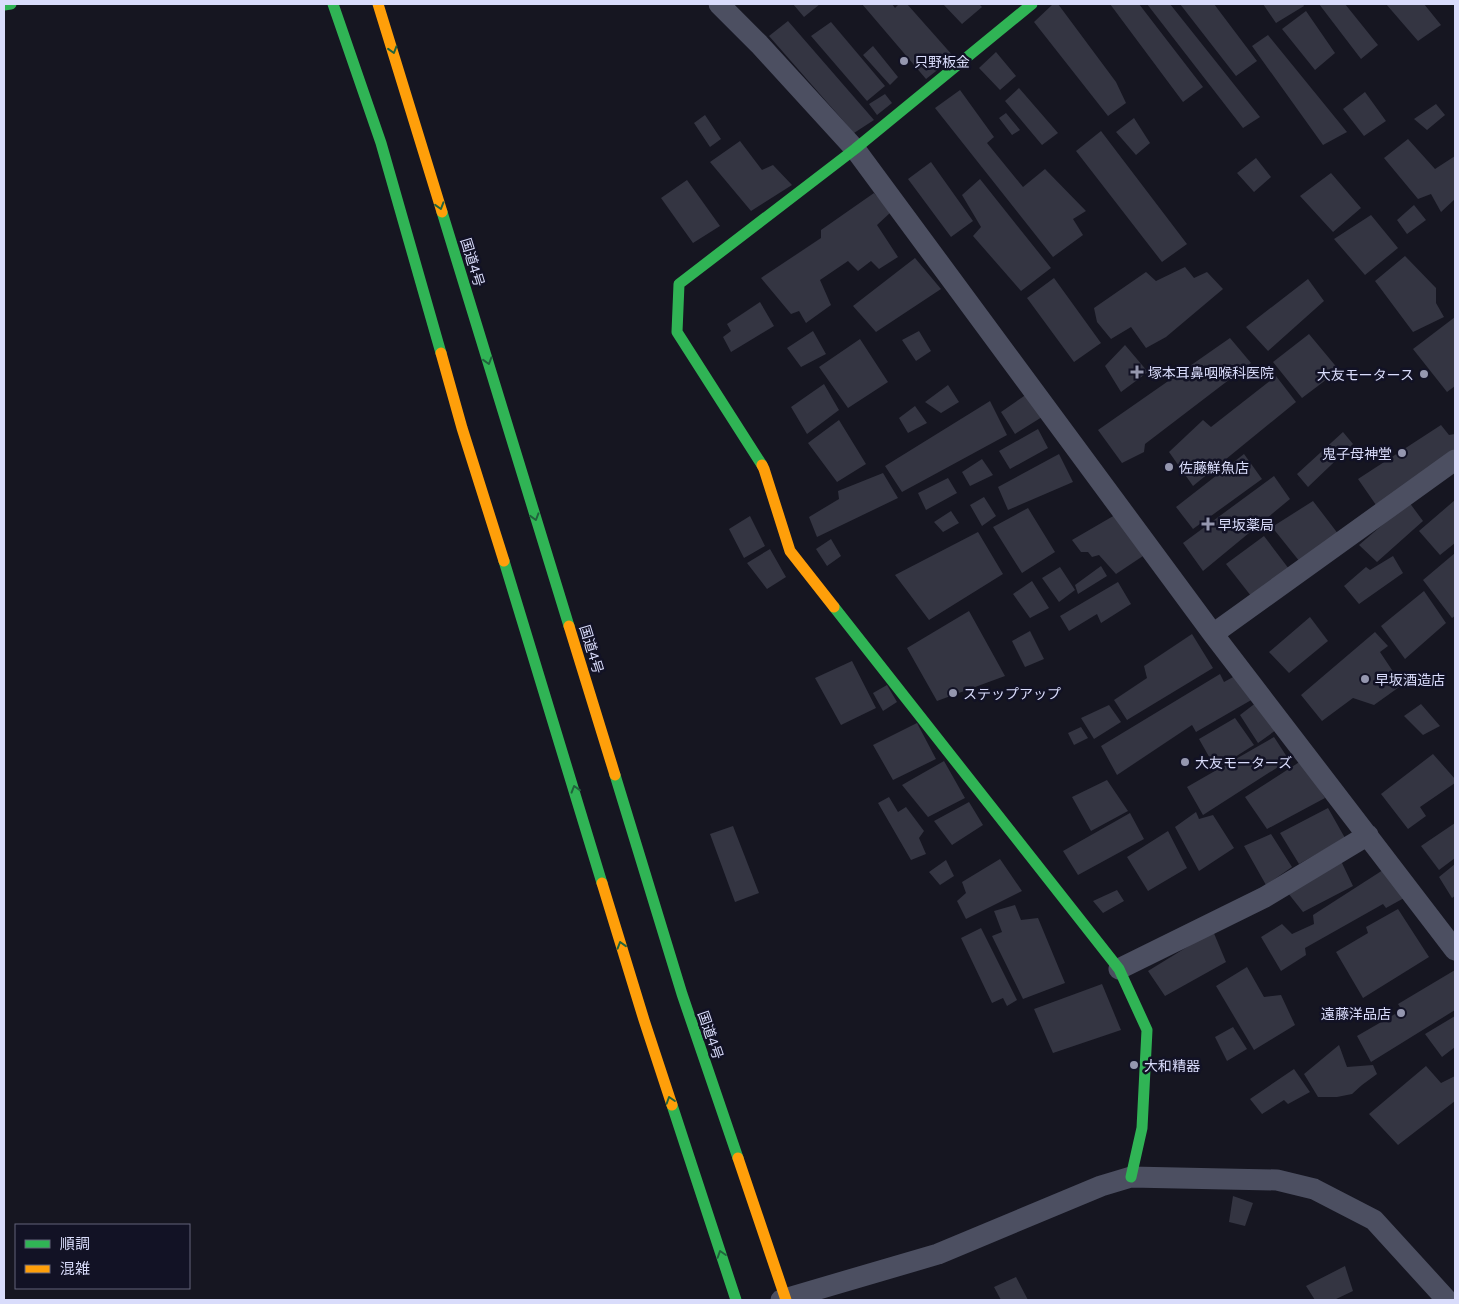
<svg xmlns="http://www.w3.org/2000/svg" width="1459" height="1304" font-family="Lato,'Noto Sans JP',sans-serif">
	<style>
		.building { fill: #343542 }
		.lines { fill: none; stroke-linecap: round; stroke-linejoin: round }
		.street { stroke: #4c4f61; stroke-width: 21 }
		.fast { stroke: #30b455; stroke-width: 11 }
		.slow { stroke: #ff9f0a; stroke-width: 11 }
		.oneway { stroke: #21633d }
		.poi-dot { fill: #9597af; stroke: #121225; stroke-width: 2 }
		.labels { text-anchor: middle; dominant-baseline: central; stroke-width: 5; stroke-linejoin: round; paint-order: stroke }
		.poi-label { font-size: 14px; fill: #d9dcfb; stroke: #121225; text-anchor: start }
		.street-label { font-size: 14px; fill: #d9dcfb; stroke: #121225 }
	</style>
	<rect width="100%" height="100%" fill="#161621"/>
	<path class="building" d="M793,4H820L804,17Z
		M862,4H892L895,8L899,4H907L954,57L926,79Z
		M943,4H979L982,7L962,24Z
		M1053,4H1058L1116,82L1126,103L1108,116L1034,22Z
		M1110,4H1139L1203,87L1183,102Z
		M1147,4H1170L1260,117L1243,128Z
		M1180,4H1214L1257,61L1236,76Z
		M1263,4H1303L1304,6L1276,23Z
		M1319,4H1345L1378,45L1361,59Z
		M1386,4H1424L1441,25L1418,41Z
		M1306,11L1335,53L1315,70L1282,29Z
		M788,21L874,120L854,133L769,36Z
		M831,22L885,86L867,101L811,36Z
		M1268,35L1347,132L1323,145L1252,46Z
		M873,46L898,77L890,85L863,55Z
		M996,52L1016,76L1000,90L979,68Z
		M1019,88L1058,133L1042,145L1005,101Z
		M960,90L994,137L987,143L1023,187L1045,169L1086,211L1073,219L1083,235L1053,257L935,108Z
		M1365,92L1386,121L1364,136L1343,109Z
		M885,94L892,103L877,115L869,104Z
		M1436,104L1445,115L1427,130L1414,119Z
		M1006,113L1020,130L1012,135L999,118Z
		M705,115L721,139L710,147L694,123Z
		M1134,118L1150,143L1136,155L1116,132Z
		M1101,131L1187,244L1162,262L1076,151Z
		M1408,139L1435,169L1455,156V199L1441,212L1431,194L1418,199L1384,158Z
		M740,141L762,170L773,165L792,185L751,211L710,162Z
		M1256,158L1271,177L1254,192L1237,173Z
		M931,162L973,221L951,237L908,179Z
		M1331,173L1361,208L1333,232L1300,196Z
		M980,179L1051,268L1021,291L973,236L981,227L962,195Z
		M687,180L720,226L693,243L661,198Z
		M874,193L891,212L877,225L898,257L879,269L871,261L858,271L848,261L820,280L831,305L806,323L799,311L791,314L761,278L821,238V230Z
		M1414,205L1426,220L1407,234L1397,220Z
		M1371,215L1398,248L1365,275L1334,239Z
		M1405,256L1436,288V303L1444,317L1413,332L1375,281Z
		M915,258L941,289L876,332L853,306Z
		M1185,267L1194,278L1207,272L1223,289L1166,337L1146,348L1131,327L1111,339L1097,322L1094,308L1146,272L1156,281Z
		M1054,278L1101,343L1074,362L1027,298Z
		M1308,279L1324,301L1268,351L1246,327Z
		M760,302L774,326L731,352L723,337L731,331L727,324Z
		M1455,317V386L1447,392L1413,349Z
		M813,331L826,354L801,367L787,348Z
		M919,331L931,351L916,361L902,340Z
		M1309,334L1339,370L1302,398L1273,362Z
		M1230,338L1251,363L1145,444L1144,452L1122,463L1098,430Z
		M860,339L888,382L848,408L819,367Z
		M1125,345L1148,372L1121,392L1105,366Z
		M1276,376L1296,402L1193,486L1169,452L1203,420L1211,427Z
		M824,384L839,410L807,434L791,407Z
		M948,385L959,402L941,413L925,402Z
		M1027,394L1042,417L1015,434L1001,412Z
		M990,401L1007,435L902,492L885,466Z
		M915,406L927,423L908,433L899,418Z
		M839,420L866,464L837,482L808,443Z
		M1441,425L1449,435L1455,434V451L1376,505L1358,479Z
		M1038,429L1048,448L1010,469L999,451Z
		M1343,432L1353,444L1308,487L1297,474Z
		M1059,454L1073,482L1008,510L998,487Z
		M1244,454L1262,479L1193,529L1176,507Z
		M982,459L993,475L970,486L962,472Z
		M883,473L898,498L817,537L809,517L839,499L838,491Z
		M1274,476L1290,499L1203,571L1183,543Z
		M948,478L957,493L926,510L918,493Z
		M984,497L996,516L982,526L970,505Z
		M1455,500V543L1440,555L1419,531Z
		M1313,501L1339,535L1300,562L1272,527Z
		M1409,502L1423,521L1377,562L1359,545Z
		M1028,508L1055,552L1022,573L993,527Z
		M951,511L959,523L943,532L934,522Z
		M1115,515L1143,556L1116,574L1099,555L1092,557L1088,552H1081L1072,540Z
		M750,516L765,546L744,558L729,529Z
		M978,532L1003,574L929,620L895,575Z
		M1264,536L1289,569L1251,596L1226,564Z
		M831,539L841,556L827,566L816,549Z
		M770,549L786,577L767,589L747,563Z
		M1455,553V616L1452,618L1423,580Z
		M1393,556L1403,573L1359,604L1344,586L1366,567L1370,570Z
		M1101,566L1107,576L1078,594L1075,585Z
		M1060,567L1075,590L1059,602L1042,578Z
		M1032,581L1049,608L1030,618L1013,594Z
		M1118,582L1131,604L1101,623L1097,614L1069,631L1060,616Z
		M1424,591L1446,623L1405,659L1381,626Z
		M969,611L1005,676L937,701L907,648Z
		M1310,617L1328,641L1289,673L1269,652Z
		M1030,631L1044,659L1025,667L1012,641Z
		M1375,632L1388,646L1380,652L1402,685L1374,705L1353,698L1322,721L1301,695Z
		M1192,634L1213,668L1127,720L1114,700L1147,678L1144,666Z
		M852,661L876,708L841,725L815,678Z
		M1220,674L1224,682L1235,676L1253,699L1196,732L1192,725L1117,775L1101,746Z
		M887,685L897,702L883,711L873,693Z
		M1257,702L1276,730L1258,743L1240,715Z
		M1421,704L1440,726L1423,735L1404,716Z
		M1109,705L1121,722L1094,739L1081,718Z
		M1235,718L1254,745L1216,769L1199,739Z
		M917,723L936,759L893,780L873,745Z
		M1081,727L1088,738L1074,745L1068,733Z
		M1274,737L1289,760L1203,815L1187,787Z
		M1433,754L1455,779V783L1420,807L1426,816L1408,829L1381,794Z
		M944,761L965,798L928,817L902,785Z
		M1301,761L1325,798L1267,829L1245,797Z
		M1107,780L1128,811L1091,831L1072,797Z
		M889,797L898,812L906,807L924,831L919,838L926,854L911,860L878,803Z
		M969,802L983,825L952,845L934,821Z
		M1328,808L1345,838L1299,864L1280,833Z
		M1196,812L1199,819L1213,815L1234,848L1199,871L1175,827Z
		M1130,813L1144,839L1078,875L1063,851Z
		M1455,823V858L1439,870L1421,846Z
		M733,826L759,893L735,902L710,834Z
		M1168,831L1187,868L1148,891L1127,857Z
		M1271,834L1292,867L1266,885L1244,846Z
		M1000,859L1022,891L966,919L957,901L966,893L962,882Z
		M946,860L954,876L940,885L929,872Z
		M1341,861L1353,886L1303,912L1288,893Z
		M1455,864V896L1452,898L1439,877Z
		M1383,870L1404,898L1386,908L1383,904L1305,948L1306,955L1281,971L1261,937L1282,924L1292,934L1314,924L1313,915Z
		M1117,890L1124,901L1103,913L1093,901Z
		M1015,905L1021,920L1038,918L1065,983L1023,999L992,936L1002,932L994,911Z
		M1398,909L1429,957L1363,998L1336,952L1368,933L1366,927Z
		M981,928L1017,1000L1007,1006L1003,998L992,1003L961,938Z
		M1213,931L1226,962L1165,996L1148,971Z
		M1247,967L1264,997L1281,995L1295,1025L1254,1050L1216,986Z
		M1455,970V1010L1371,1062L1357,1036L1402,1010L1398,1004Z
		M1102,984L1121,1030L1053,1053L1034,1009Z
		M1455,1016V1047L1442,1057L1425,1034Z
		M1233,1027L1247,1049L1227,1061L1215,1037Z
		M1339,1045L1347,1067L1373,1065L1377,1074L1362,1085L1352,1094L1337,1097H1318L1304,1074Z
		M1426,1066L1441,1083L1455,1076V1101L1398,1145L1369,1114Z
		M1294,1069L1310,1092L1288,1104L1284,1100L1262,1114L1250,1099Z
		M1233,1196L1253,1203L1245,1226L1229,1222Z
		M1345,1266L1353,1291L1334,1300H1315L1306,1286Z
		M1016,1277L1028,1300H1001L994,1287Z"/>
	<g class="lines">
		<path class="street" d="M719,4L759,44L855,149L1213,634L1455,950
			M1213,634L1455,460
			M1119,969L1265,897L1368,835
			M781,1300L938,1254L1101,1186L1131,1177L1277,1180L1314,1189L1374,1220L1447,1300"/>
		<path class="fast" d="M333,4L381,143L441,353
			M4,5L11,4
			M442,212L569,626
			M762,465L677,332L679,284L855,149L1032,4
			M504,561L602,883
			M834,607L1119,969L1147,1030L1142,1128L1131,1177
			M615,775L682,994L738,1158
			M672,1105L736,1300"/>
		<path class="slow" d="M378,4L442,212
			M441,353L462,428L504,561
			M762,465L764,469L790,551L834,607
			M569,626L615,775
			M602,883L644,1020L672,1105
			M738,1158L786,1300"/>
	</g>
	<defs><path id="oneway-chevron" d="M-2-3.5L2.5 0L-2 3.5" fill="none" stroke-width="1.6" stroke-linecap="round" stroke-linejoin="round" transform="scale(1.25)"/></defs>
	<g class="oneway">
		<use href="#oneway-chevron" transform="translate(393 50) rotate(73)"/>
		<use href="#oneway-chevron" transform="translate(440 206) rotate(73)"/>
		<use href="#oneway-chevron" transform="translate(488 361) rotate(73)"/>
		<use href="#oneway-chevron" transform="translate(535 517) rotate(73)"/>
		<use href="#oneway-chevron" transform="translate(575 789) rotate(-107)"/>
		<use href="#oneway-chevron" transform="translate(621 945) rotate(-107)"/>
		<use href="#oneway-chevron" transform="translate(670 1100) rotate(-108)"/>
		<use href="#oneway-chevron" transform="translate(721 1254) rotate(-108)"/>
	</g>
	<g class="poi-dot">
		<circle cx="904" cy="61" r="5"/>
		<path d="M1134.5 364.5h5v5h5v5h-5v5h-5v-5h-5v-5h5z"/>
		<circle cx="1424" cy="374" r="5"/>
		<circle cx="1402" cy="453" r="5"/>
		<circle cx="1169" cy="467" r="5"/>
		<path d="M1205.5 516.5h5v5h5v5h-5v5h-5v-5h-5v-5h5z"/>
		<circle cx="1365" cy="679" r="5"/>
		<circle cx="953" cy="693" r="5"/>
		<circle cx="1185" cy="762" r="5"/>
		<circle cx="1401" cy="1013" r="5"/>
		<circle cx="1134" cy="1065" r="5"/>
	</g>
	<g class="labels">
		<g class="poi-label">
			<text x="914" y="61">只野板金</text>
			<text x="1148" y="372">塚本耳鼻咽喉科医院</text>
			<text x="1414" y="374" text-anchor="end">大友モータース</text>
			<text x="1392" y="453" text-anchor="end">鬼子母神堂</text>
			<text x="1179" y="467">佐藤鮮魚店</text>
			<text x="1218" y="524">早坂薬局</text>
			<text x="1375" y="679">早坂酒造店</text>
			<text x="963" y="693">ステップアップ</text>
			<text x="1195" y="762">大友モーターズ</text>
			<text x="1391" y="1013" text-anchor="end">遠藤洋品店</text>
			<text x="1144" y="1065">大和精器</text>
		</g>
		<g class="street-label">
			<text transform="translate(473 262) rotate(73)">国道4号</text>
			<text transform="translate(592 649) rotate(73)">国道4号</text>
			<text transform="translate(711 1035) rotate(71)">国道4号</text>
		</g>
	</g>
	<rect width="1459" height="1304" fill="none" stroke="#d9dcfb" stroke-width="10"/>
	<rect x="15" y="1224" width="175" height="65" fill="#121225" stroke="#62637b"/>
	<rect x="25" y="1240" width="25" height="8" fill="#30b455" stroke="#62637b"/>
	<text x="60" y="1249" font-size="15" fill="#d9dcfb">順調</text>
	<rect x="25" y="1265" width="25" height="8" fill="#ff9f0a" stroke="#62637b"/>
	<text x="60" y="1274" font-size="15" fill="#d9dcfb">混雑</text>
</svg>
